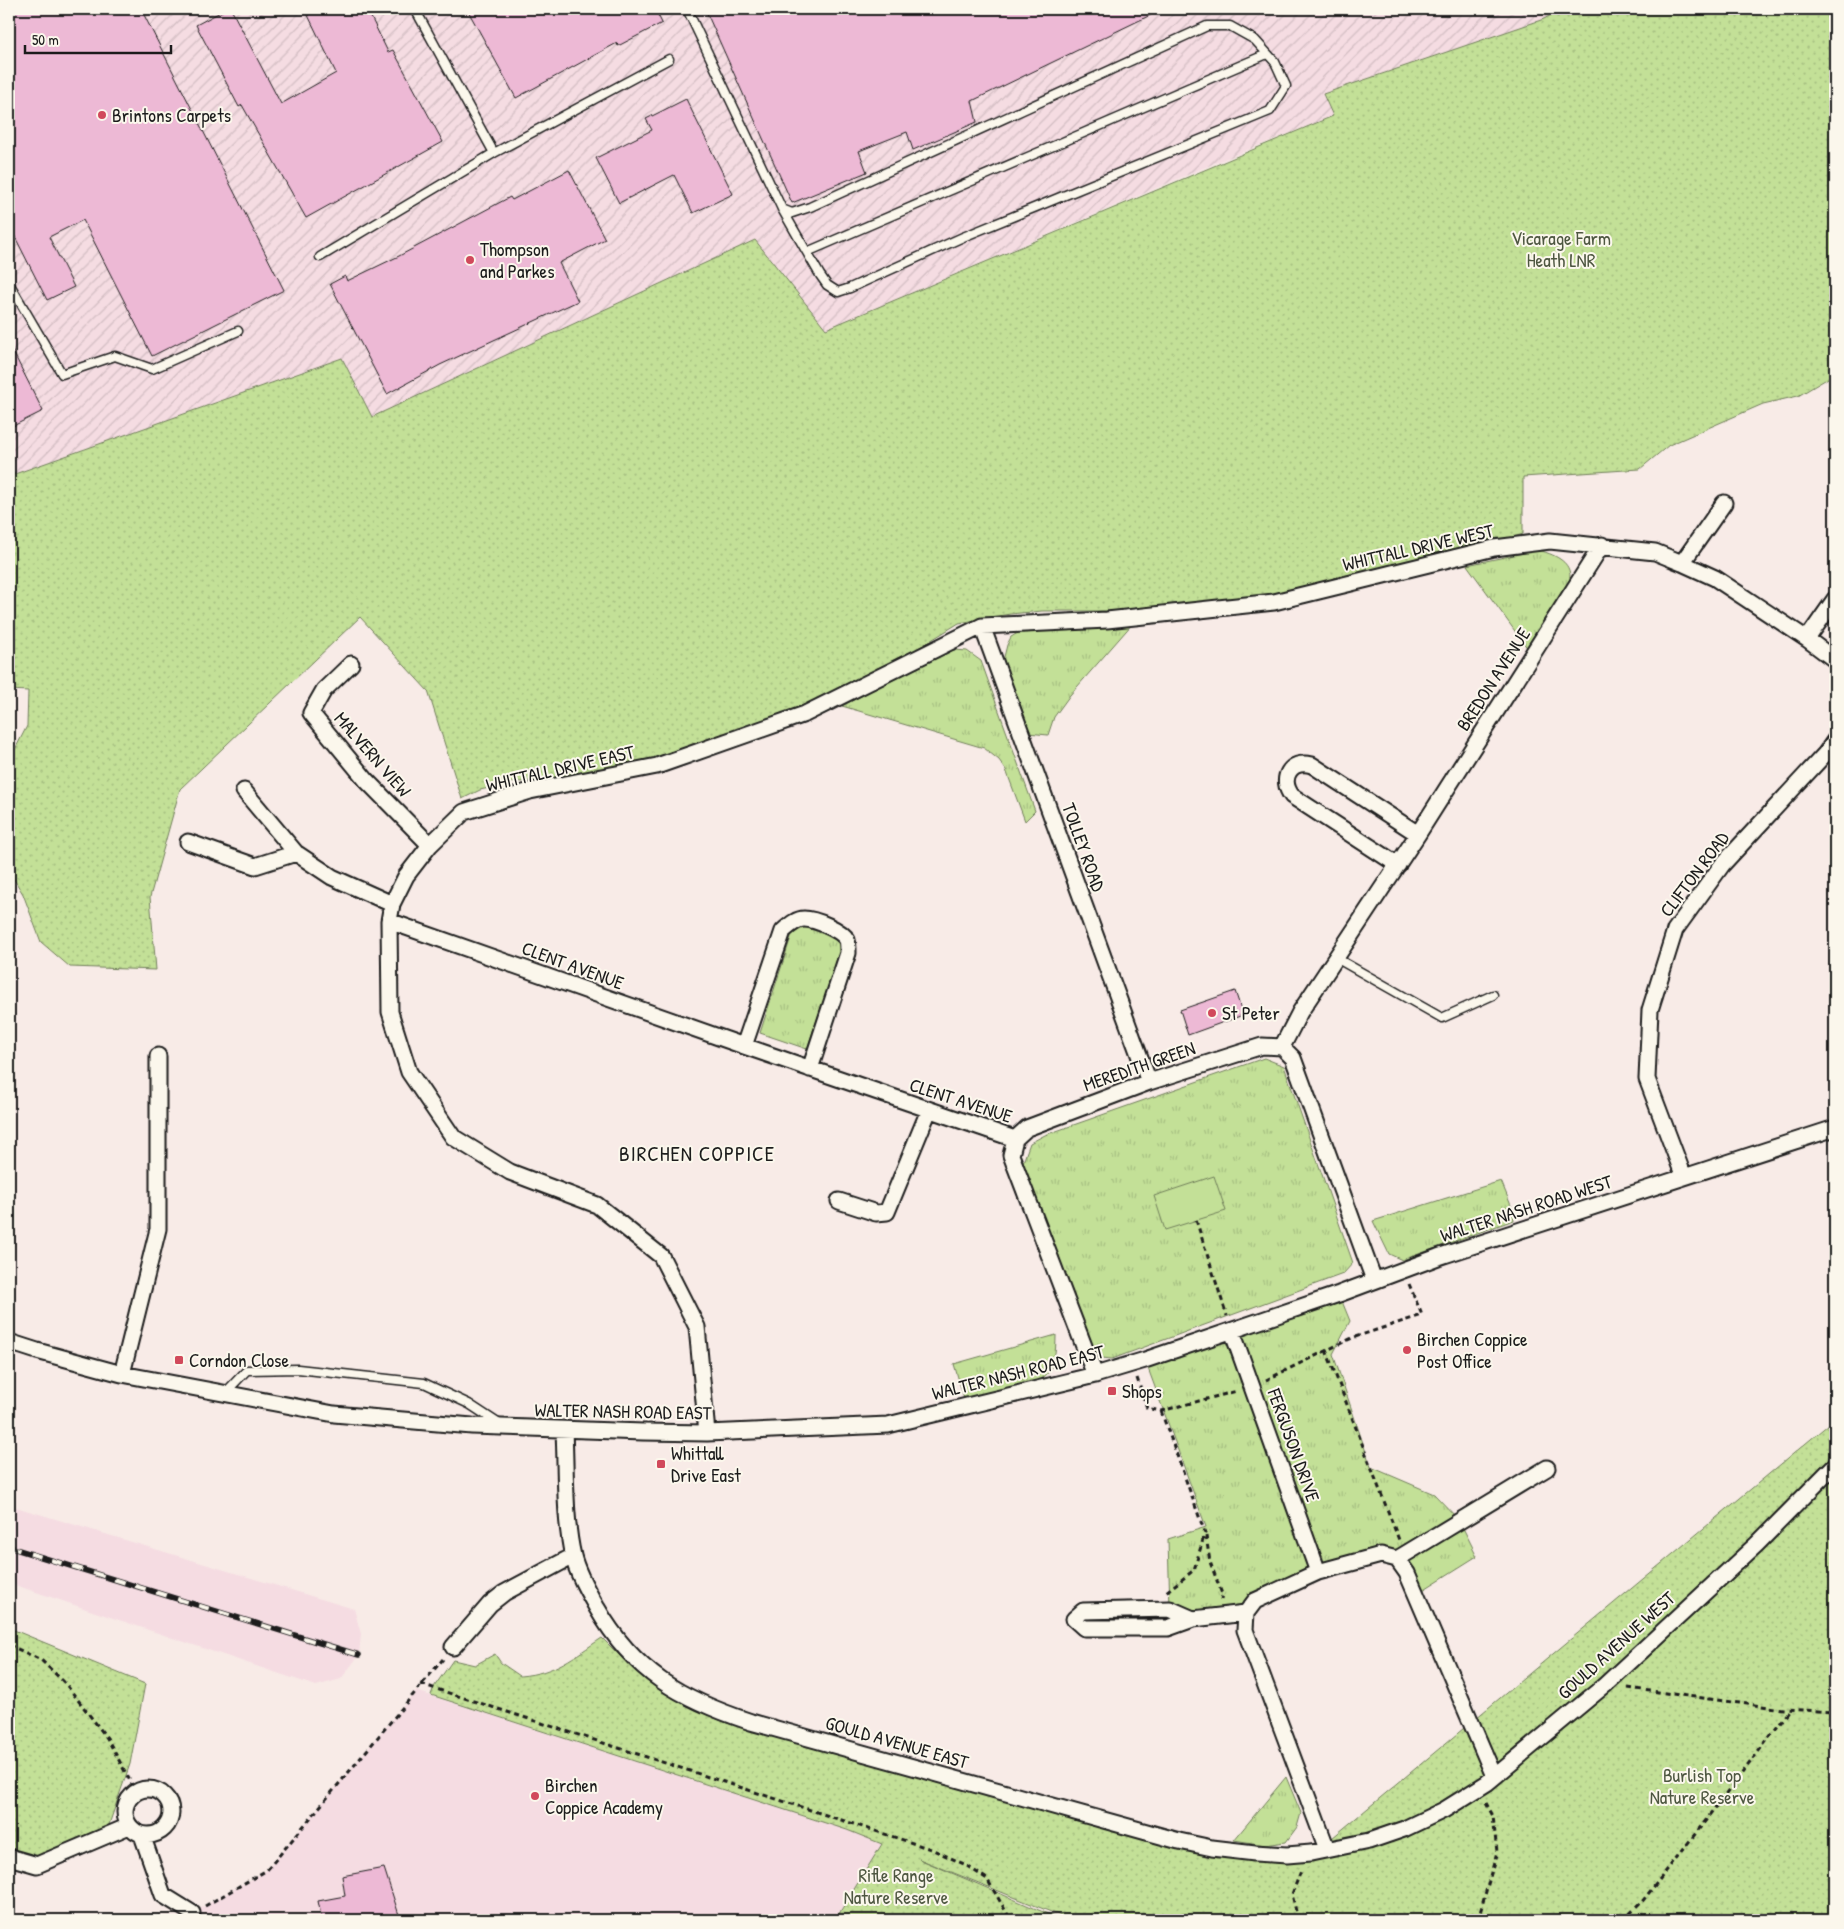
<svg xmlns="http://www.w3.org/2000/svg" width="1844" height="1929" font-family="'Patrick Hand',sans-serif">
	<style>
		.built { fill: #f5dce2 }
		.industrial { fill: url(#industrial-furrows) }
		.grass { fill: url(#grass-tufts); stroke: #707e5a }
		.park { fill: url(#park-dots); stroke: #707e5a }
		.pitch { fill: #c3e097; stroke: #707e5a }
		.building { fill: #edb9d5; stroke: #1c1c1c }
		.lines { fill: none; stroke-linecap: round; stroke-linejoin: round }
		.service-casing { stroke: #1c1c1c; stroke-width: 11 }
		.minor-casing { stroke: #1c1c1c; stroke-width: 19 }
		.path { stroke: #1c1c1c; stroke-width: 3; stroke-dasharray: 5 4; stroke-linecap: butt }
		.service { stroke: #fbf7ec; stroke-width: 8 }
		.minor { stroke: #fbf7ec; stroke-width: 15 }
		.rail-casing { stroke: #1c1c1c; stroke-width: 5.5 }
		.rail { stroke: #fbf7ec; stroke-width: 4; stroke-dasharray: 11; stroke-linecap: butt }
		.poi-dot { fill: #d1495b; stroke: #fbf7ec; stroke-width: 2 }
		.labels { text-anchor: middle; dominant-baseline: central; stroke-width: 4; stroke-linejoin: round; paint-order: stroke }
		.poi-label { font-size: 19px; fill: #1c1c1c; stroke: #fbf7ec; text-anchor: start }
		.park-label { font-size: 19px; fill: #4e5741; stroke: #fbf7ec }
		.street-label { font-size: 19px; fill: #1c1c1c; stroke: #fbf7ec }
		.quarter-label { font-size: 21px; letter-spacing: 1px; fill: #1c1c1c; stroke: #fbf7ec }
	</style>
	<defs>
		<pattern id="industrial-furrows" width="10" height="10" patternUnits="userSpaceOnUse" patternTransform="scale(1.25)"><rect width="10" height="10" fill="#f5dce2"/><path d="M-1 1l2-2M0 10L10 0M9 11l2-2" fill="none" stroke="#d1bcc1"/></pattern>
		<pattern id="grass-tufts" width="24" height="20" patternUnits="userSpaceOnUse" patternTransform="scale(1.25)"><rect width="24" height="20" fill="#c3e097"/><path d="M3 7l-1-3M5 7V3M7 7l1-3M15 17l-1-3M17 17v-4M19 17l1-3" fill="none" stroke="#a7c082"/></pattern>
		<pattern id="park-dots" width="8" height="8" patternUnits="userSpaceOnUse" patternTransform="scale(1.25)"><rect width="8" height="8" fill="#c3e097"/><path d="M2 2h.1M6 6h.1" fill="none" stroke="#a7c082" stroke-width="1.8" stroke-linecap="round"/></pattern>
	</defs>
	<rect width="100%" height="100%" fill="#f8ebe7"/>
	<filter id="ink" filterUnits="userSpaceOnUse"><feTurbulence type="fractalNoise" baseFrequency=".02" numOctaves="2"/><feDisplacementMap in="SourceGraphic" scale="10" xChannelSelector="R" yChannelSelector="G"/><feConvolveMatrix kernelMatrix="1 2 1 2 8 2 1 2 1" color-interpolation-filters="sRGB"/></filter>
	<g filter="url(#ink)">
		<path class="built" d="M9,1505L354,1609L361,1634L359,1655L341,1679L316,1686L9,1583Z
			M416,1691L847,1830L882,1844L835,1920H181L267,1870Z"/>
		<path class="industrial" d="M9,9H1561L1544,19L1323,94L1333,116L1218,162L826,329L755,240L372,417L342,358L9,476Z"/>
		<path class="grass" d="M1538,550C1583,562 1573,583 1553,613C1544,625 1536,637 1528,649L1467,565Z
			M1133,623L1070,695L1054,717L1048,735L1028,733L1002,665L1007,645L1011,637L1023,630Z
			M955,650L967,651L981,661L1035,811L1025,821L1006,770L999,760L984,748L842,706L944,652Z
			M805,927L832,937L839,943L840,952L807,1049L760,1033L792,934L797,929Z
			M1264,1058L1284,1066L1353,1263L1343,1274L1112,1359L1102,1358L1094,1349L1022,1165L1030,1143L1045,1135Z
			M1501,1181L1512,1208L1514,1220L1402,1260L1389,1254L1373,1221Z
			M1339,1294L1350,1321L1333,1354L1371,1467L1434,1494L1459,1520L1477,1556L1415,1595L1398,1559L1318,1572L1246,1613L1084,1628L1083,1611L1170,1609L1168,1539L1206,1527L1145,1360Z
			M1056,1335C1056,1373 1047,1383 1010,1389C995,1392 979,1395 964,1398L954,1364Z
			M1286,1777L1301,1813L1297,1827L1286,1842L1265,1845L1234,1840Z"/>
		<path class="park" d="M1561,9H1779L1783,15L1793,9H1835V374L1798,396L1763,404L1669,445L1640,469L1523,477V534L1450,557L1274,602L1110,611H1042L1010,614L959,623L868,679L817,703L667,757L585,774L511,783L480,790L462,799L428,691L360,617L180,789L150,897L156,970L70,967L41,942L23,894L9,871V761L27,726L28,691L9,690V476L342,358L372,417L755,240L826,329L1333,116L1323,94L1544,19Z
			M1835,1419V1920H1071L919,1859L1062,1920H835L882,1844L847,1830L431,1695L434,1687L453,1660L475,1665L495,1654L501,1663L520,1676C556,1673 573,1657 602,1638L631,1667L694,1709L727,1723L1204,1854L1255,1860L1308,1858Z
			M9,1628L145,1684L130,1764L105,1836L37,1865L9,1857Z"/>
		<path class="pitch" d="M1214,1176L1226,1211L1165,1230L1154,1196Z"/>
		<path class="building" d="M9,9H141L284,290L152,356L83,220L49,237L74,287L47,300L9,225Z
			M226,9H231L281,104L336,73L305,9H367L388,52L393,50L443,142L306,218L242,105L239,107L196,25Z
			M467,9H655L662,23L618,46L617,43L516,98Z
			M705,9H1163L972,101L977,122L913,150L907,132L859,151L867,172L792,203Z
			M686,99L733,194L693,213L674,175L619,203L596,158L652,130L646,119Z
			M569,170L605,239L559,263L578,301L440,365L387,394L330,284L345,276L347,281L399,256L510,197L512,200Z
			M9,344L43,411L9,428Z
			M1235,991L1243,1015L1188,1035L1180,1010Z
			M384,1868L399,1915L376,1920H322L318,1901L345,1896L342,1876Z"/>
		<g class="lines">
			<defs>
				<path id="service" d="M415,9L494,153
					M687,9L782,209L820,275L827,285L838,292L850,288L963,237L1270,111L1286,86L1275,62L1255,40L1230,26H1207L810,207L792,213L782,209
					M807,252L1267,54
					M320,257L494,153L669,59
					M9,283L62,374L115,356L152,369L238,331
					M1336,958L1442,1018L1493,995
					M225,1393L247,1370L298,1369L424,1383L469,1404L501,1425"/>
				<path id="minor" d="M1682,563L1724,503
					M982,626L1149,1082
					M1807,639L1835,599
					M351,664L324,690L311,713L367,781L430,845
					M244,791L296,853L332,877L392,904
					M188,842L255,866L296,853
					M1398,865L1292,796C1279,779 1290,759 1312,765L1418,834
					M389,921L744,1046L1015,1139
					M744,1046L783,931C789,926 796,919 804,919C815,919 842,930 847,940C848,943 848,949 848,953L810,1069
					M1282,1047L1300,1012L1418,834L1602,545
					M1684,1177L1647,1079L1650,1010L1675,930L1722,865L1825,754L1835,740
					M839,1201L876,1213L887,1212L929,1110
					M1232,1331L1318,1572
					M9,1342L37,1351L122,1374L334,1414L472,1426L643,1432L707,1433L888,1425L1095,1375L1145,1360L1339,1294L1438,1257L1835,1128
					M122,1374L158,1229V1056
					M1095,1375L1011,1155L1015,1139L1027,1128L1149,1082L1262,1046L1282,1047L1293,1058L1374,1280
					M564,1431C566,1470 564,1518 573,1556C577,1573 588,1592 597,1608C634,1673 681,1699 751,1722L1179,1841L1212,1848L1255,1853L1287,1855L1311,1853L1369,1841L1404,1829L1444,1810L1487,1783L1605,1685L1757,1544L1835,1465
					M707,1433L697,1327L661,1256L597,1205L510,1172L453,1137L409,1072L390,1012L389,921L392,904L406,876L430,845L464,812L530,791L657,766L805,714L982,626L1107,620L1274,602L1494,548L1550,541L1655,552L1682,563L1715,578L1807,639L1835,660
					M1397,1559L1407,1573L1494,1776
					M1246,1613L1245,1630L1327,1849
					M1193,1619L1170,1609L1083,1611L1074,1619L1084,1628H1168L1193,1619L1246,1613L1255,1601L1318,1572L1381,1555L1397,1559L1547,1468
					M453,1647L490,1604L504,1593L573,1556
					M125 1812a23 23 0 1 1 46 0a23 23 0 1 1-46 0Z
					M142,1835L163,1895L192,1913
					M9,1857L37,1865L129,1826"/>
			</defs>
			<use href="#service" class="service-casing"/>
			<use href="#minor" class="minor-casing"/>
			<path class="path" d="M1196,1220L1227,1316
				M1326,1350L1399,1540
				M1137,1378L1147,1408L1161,1411L1237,1391
				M1266,1380L1352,1338L1422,1315L1409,1284
				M1161,1411L1205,1533L1194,1570L1166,1592
				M1206,1536L1210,1562L1222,1594L1221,1600
				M9,1645L41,1660L65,1683L107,1738L136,1792
				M421,1684L931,1849L964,1864L987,1879L1011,1920
				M1628,1688L1784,1709L1835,1712
				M205,1906L267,1870L443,1659
				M159,1920L160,1913
				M1298,1920L1292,1894L1301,1871
				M1478,1920L1497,1852L1493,1816L1486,1803
				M1623,1920L1641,1903L1710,1815L1791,1709"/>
			<use href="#service" class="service"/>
			<use href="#minor" class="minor"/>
			<defs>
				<path id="rail" d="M9,1547L359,1655"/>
			</defs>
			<use href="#rail" class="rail-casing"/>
			<use href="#rail" class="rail"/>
		</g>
	</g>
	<g class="poi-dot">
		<circle cx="102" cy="115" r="5"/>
		<circle cx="470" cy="260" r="5"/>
		<circle cx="1212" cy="1013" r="5"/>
		<circle cx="1407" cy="1350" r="5"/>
		<rect x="174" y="1355" width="10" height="10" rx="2.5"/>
		<rect x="1107" y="1386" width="10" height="10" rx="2.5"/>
		<rect x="656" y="1459" width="10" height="10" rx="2.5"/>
		<circle cx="535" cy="1796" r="5"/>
	</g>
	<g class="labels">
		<g class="poi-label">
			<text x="112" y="115">Brintons Carpets</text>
			<text x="480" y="249">Thompson<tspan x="480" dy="22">and Parkes</tspan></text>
			<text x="1222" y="1013">St Peter</text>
			<text x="1417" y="1339">Birchen Coppice<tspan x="1417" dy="22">Post Office</tspan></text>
			<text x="189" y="1360">Corndon Close</text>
			<text x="1122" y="1391">Shops</text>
			<text x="671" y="1453">Whittall<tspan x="671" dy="22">Drive East</tspan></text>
			<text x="545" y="1785">Birchen<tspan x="545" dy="22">Coppice Academy</tspan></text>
		</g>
		<g class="park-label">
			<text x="1561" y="238">Vicarage Farm<tspan x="1561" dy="22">Heath LNR</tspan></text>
			<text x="1702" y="1775">Burlish Top<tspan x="1702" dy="22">Nature Reserve</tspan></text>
			<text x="896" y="1875">Rifle Range<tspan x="896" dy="22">Nature Reserve</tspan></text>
		</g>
		<g class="street-label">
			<text transform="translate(1418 547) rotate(-13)">WHITTALL DRIVE WEST</text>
			<text transform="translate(1493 679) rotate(-57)">BREDON AVENUE</text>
			<text transform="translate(373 754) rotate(49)">MALVERN VIEW</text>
			<text transform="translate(560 768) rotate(-13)">WHITTALL DRIVE EAST</text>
			<text transform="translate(1084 847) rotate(70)">TOLLEY ROAD</text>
			<text transform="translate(1694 874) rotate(-53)">CLIFTON ROAD</text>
			<text transform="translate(573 965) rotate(20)">CLENT AVENUE</text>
			<text transform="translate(1139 1066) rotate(-19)">MEREDITH GREEN</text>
			<text transform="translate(961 1100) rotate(18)">CLENT AVENUE</text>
			<text transform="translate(1526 1208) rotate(-18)">WALTER NASH ROAD WEST</text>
			<text transform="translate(1018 1372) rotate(-14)">WALTER NASH ROAD EAST</text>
			<text transform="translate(623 1411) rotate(1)">WALTER NASH ROAD EAST</text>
			<text transform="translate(1294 1445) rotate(70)">FERGUSON DRIVE</text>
			<text transform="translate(1616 1645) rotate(-42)">GOULD AVENUE WEST</text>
			<text transform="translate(897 1742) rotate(16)">GOULD AVENUE EAST</text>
		</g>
		<g class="quarter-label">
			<text x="697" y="1153">BIRCHEN COPPICE</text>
		</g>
	</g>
	<rect width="1844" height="1929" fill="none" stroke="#fbf7ec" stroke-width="30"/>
	<rect x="15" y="15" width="1814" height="1899" fill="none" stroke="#1c1c1c" stroke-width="2" filter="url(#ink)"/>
	<path d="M25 45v8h146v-8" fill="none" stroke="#1c1c1c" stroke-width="2.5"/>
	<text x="32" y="45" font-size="15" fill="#1c1c1c" stroke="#fbf7ec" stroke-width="4" paint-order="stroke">50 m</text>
</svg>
